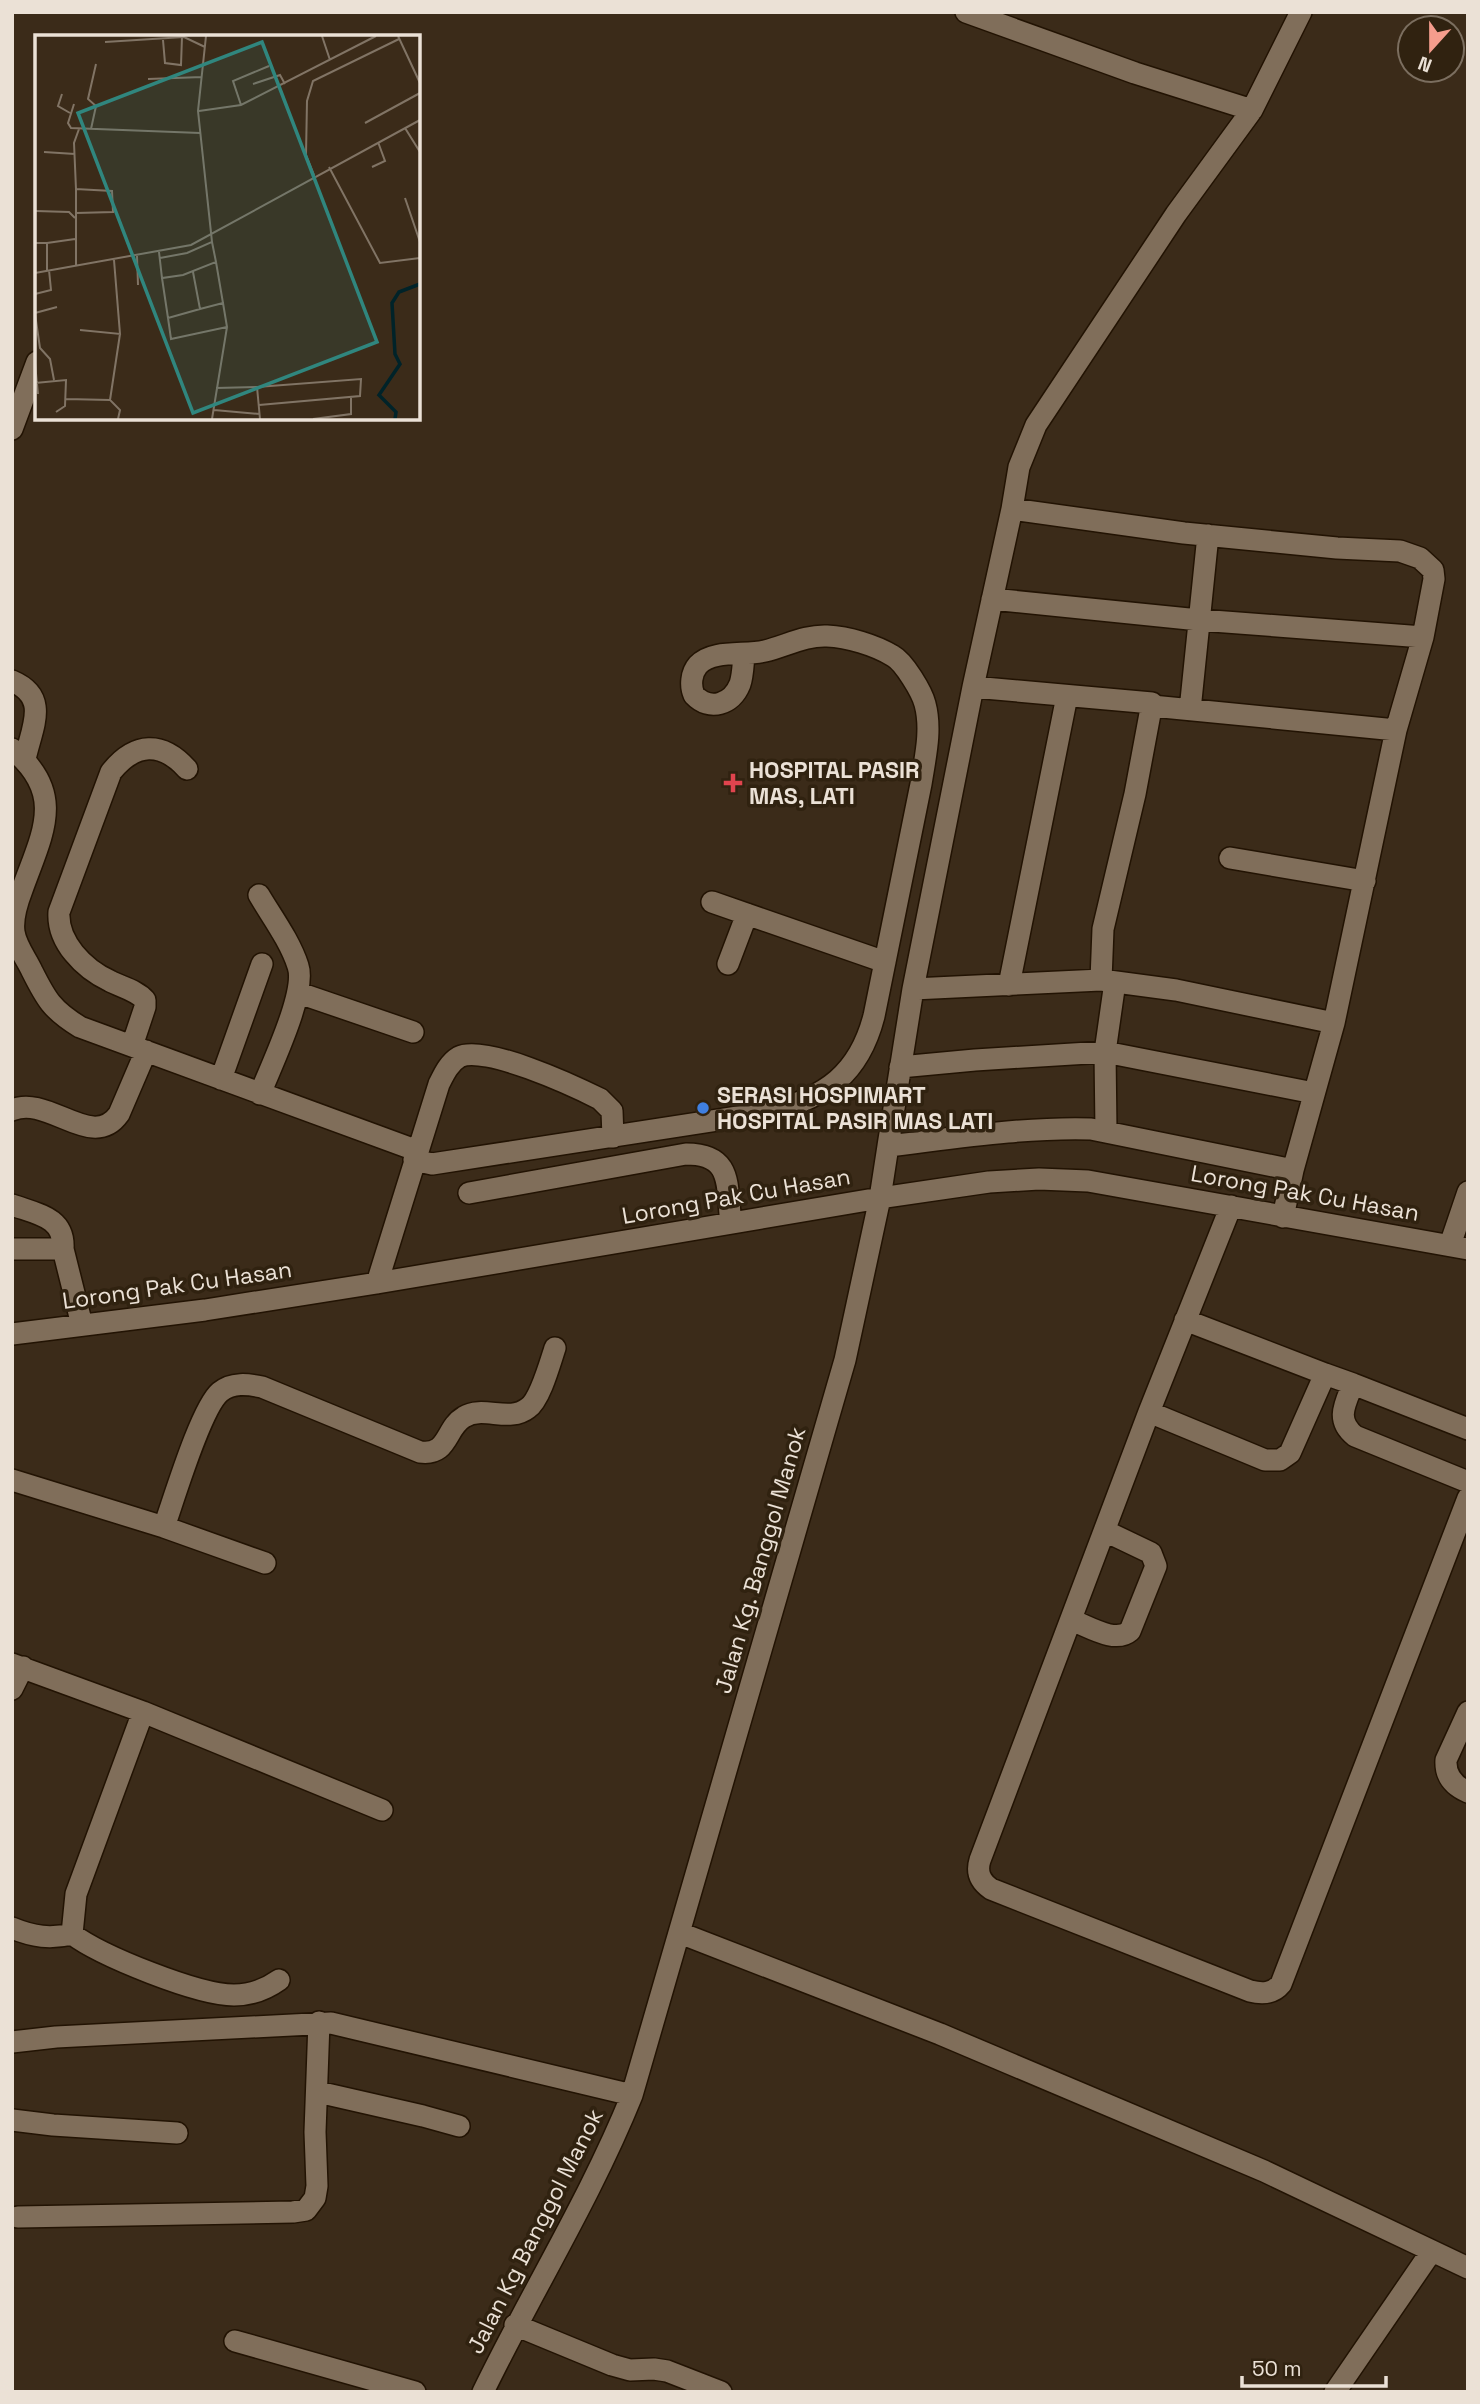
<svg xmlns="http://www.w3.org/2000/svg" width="1480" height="2404" font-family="'Space Grotesk',sans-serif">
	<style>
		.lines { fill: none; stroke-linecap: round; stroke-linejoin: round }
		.minor-casing { stroke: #221303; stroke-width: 24 }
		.minor { stroke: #806e5a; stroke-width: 21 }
		.health-dot { fill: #e0444e; stroke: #302210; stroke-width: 2.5 }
		.shop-dot { fill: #3f7fe0; stroke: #302210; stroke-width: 2.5 }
		.labels { text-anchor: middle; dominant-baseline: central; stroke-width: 7; stroke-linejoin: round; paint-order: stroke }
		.poi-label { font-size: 23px; font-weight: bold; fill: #ebe1d6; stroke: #302210; text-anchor: start }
		.street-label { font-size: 23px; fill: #ebe1d6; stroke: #302210 }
		.inset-river { fill: none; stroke: #002329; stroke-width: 3.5 }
		.inset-road { fill: none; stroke: #817465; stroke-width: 2 }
		.view { fill: #30867e; fill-opacity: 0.15; stroke: #30867e; stroke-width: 3.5 }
		.inset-edge { fill: none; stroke: #ebe1d6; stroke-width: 3.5 }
	</style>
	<rect width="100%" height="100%" fill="#3b2b19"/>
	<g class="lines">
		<defs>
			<path id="minor" d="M966,12L1135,73L1252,110
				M12,429L37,362
				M1012,509L1019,467L1036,425L1176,214L1252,110L1301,12
				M992,599L1199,620L1423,637
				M12,681C50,697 32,727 25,759
				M973,687L1012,509L1184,533L1337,548L1400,551L1420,558L1433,570L1434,579L1423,637L1396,730L1152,706
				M1190,710L1208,535
				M12,749C67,794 42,834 22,890C17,903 12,918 14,932C16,946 26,958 32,971C46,999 52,1010 80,1027L418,1151
				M1230,858L1365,881
				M259,895C272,917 290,941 298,966C307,992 271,1066 260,1094
				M712,902L885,962
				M728,964L747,914
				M1009,985L1067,696
				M913,989L973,687L1152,703L1135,794L1103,929L1101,980
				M299,993L413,1032
				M1334,1023L1396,730
				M132,1046L145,1007V1000C136,990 121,987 110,981C84,969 57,942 59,912L111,772C135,742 162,741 187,769
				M900,1067L975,1060L1105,1052L1314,1093
				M221,1079L262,964
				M12,1110C48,1094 92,1152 119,1114L146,1051
				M1106,1131L1105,1052L1115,982
				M888,1146L913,989L1101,980L1176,990L1334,1023L1293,1170L1283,1217
				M414,1160L432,1164L770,1112C826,1097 859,1074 874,1016L921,784C925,758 932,730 925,704C922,692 904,662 893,656C875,645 848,637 827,636C805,635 786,646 765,651C745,656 713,649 698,665C691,673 690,686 694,695C710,712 732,704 740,684C743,675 743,664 744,655
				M469,1193L686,1154C734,1154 726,1186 731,1223
				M12,1205C37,1214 65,1217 63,1249
				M1231,1206L1149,1412L980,1860C976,1873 981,1882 991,1889L1250,1991C1262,1994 1273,1994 1281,1984L1468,1498
				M1450,1245L1468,1192
				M12,1249H63L82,1325
				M377,1283L439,1084C444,1074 449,1063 459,1057C484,1044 574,1086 600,1099L612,1111L613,1137
				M12,1334L205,1310L377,1283L880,1198L989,1182L1039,1179L1088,1181L1468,1249
				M1325,1374L1353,1384C1345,1404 1335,1420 1355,1436L1468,1482
				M1353,1384L1468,1429
				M1149,1412L1265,1460H1280L1290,1453L1325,1374L1185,1320
				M12,1480L164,1527L265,1563
				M164,1527C174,1499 201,1408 220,1392C232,1382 248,1384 262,1387L420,1452C449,1456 445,1428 464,1417C483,1405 509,1423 528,1408C540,1400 550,1363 555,1348
				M1071,1620C1088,1626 1115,1644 1130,1631L1156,1566L1151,1553L1105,1531
				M12,1664L143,1712L382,1810
				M12,1689L23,1667
				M143,1712L76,1894L72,1934C101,1956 198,1995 234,1995C251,1995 265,1990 279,1980
				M1468,1712L1446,1760C1445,1776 1454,1786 1468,1792
				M12,1928C34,1937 50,1939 72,1934
				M680,1933L940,2034L1264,2171L1468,2268
				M12,2042L56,2037L331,2023L632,2095
				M318,2092L423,2116L459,2126
				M12,2120L53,2125L177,2133
				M18,2217L293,2212L306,2210L315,2198L317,2186L315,2132L319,2022
				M515,2325L612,2365L630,2370L654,2369L667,2371L721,2392
				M235,2341L415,2392
				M483,2392C532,2291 590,2199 632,2095L845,1360L880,1198L888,1146C955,1138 1024,1127 1091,1129L1293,1170
				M1335,2392L1431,2252"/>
		</defs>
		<use href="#minor" class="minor-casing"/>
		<use href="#minor" class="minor"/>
	</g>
	<path class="health-dot" d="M729.5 772.5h7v7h7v7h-7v7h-7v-7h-7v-7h7z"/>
	<circle class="shop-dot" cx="703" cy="1108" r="7"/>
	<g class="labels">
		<g class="poi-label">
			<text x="749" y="770">HOSPITAL PASIR<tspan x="749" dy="26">MAS, LATI</tspan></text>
			<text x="717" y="1095">SERASI HOSPIMART<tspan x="717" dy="26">HOSPITAL PASIR MAS LATI</tspan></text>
		</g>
		<g class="street-label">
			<text transform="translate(1305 1193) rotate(10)">Lorong Pak Cu Hasan</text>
			<text transform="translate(736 1196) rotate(-10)">Lorong Pak Cu Hasan</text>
			<text transform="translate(177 1285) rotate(-8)">Lorong Pak Cu Hasan</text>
			<text transform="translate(760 1560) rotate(-74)">Jalan Kg. Banggol Manok</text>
			<text transform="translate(535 2231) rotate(-63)">Jalan Kg Banggol Manok</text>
		</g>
	</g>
	<g transform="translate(35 35)">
		<rect width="385" height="385" fill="#3b2b19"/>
		<path class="inset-river" d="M360,384L361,377L344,360L365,329L360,319L357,268L364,257L385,249"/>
		<path class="inset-road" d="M287,1L295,25M363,1L385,48M128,5L130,28L146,30L147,2M70,7L149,2L170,12M113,44L167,42M218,49L245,40L250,49M27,59L23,71L35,78M39,69L33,88L36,93L165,98M206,70L198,46L234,31M164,76L206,70L341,1M330,88L385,58M370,93L385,117M56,94L61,71L53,64L61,29M9,117L40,119M294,132L345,228L385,223M337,132L350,126L343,107M279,140L271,120L272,66L278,46L364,4M41,154L39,108L44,94M370,163L385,207M1,176L34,177L40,183M0,208H12V236M12,208L40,204M124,217L127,243L148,240L181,227L177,207M102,221L103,250M125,223L152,218L177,207L163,76L171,1M41,231V154L77,156L78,177L41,178M158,237L165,274L188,268L181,227M0,238L156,210L385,85M127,243L133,283M0,259L16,255L14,235M165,274L133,283L136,304L192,292L188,268M0,278L22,272M0,279L5,313L15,324L19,345M45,295L85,299L79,225M0,328L3,359M0,348L31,345L30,371L21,377M222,352L326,344L325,361L224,370M181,353L222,352L225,384M31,364L75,365M179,375L225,379M83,384L85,375L75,365L85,299M177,384L192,292M278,384L316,379V361"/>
		<path class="view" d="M227,7L342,307L158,378L43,78Z"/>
		<rect width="385" height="385" class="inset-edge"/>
	</g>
	<rect width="1480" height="2404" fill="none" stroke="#ebe1d6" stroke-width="28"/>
	<g transform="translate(1431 49) rotate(201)"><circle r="33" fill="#302210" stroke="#7b6e5f" stroke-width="2"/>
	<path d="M0-5L12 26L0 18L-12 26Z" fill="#f59d8d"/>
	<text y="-10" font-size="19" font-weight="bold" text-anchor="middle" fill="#ebe1d6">N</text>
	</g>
	<path d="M1242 2376v10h144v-10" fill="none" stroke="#ebe1d6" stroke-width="3.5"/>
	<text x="1252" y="2376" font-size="21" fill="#ebe1d6" stroke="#302210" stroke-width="5" paint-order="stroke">50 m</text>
</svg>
